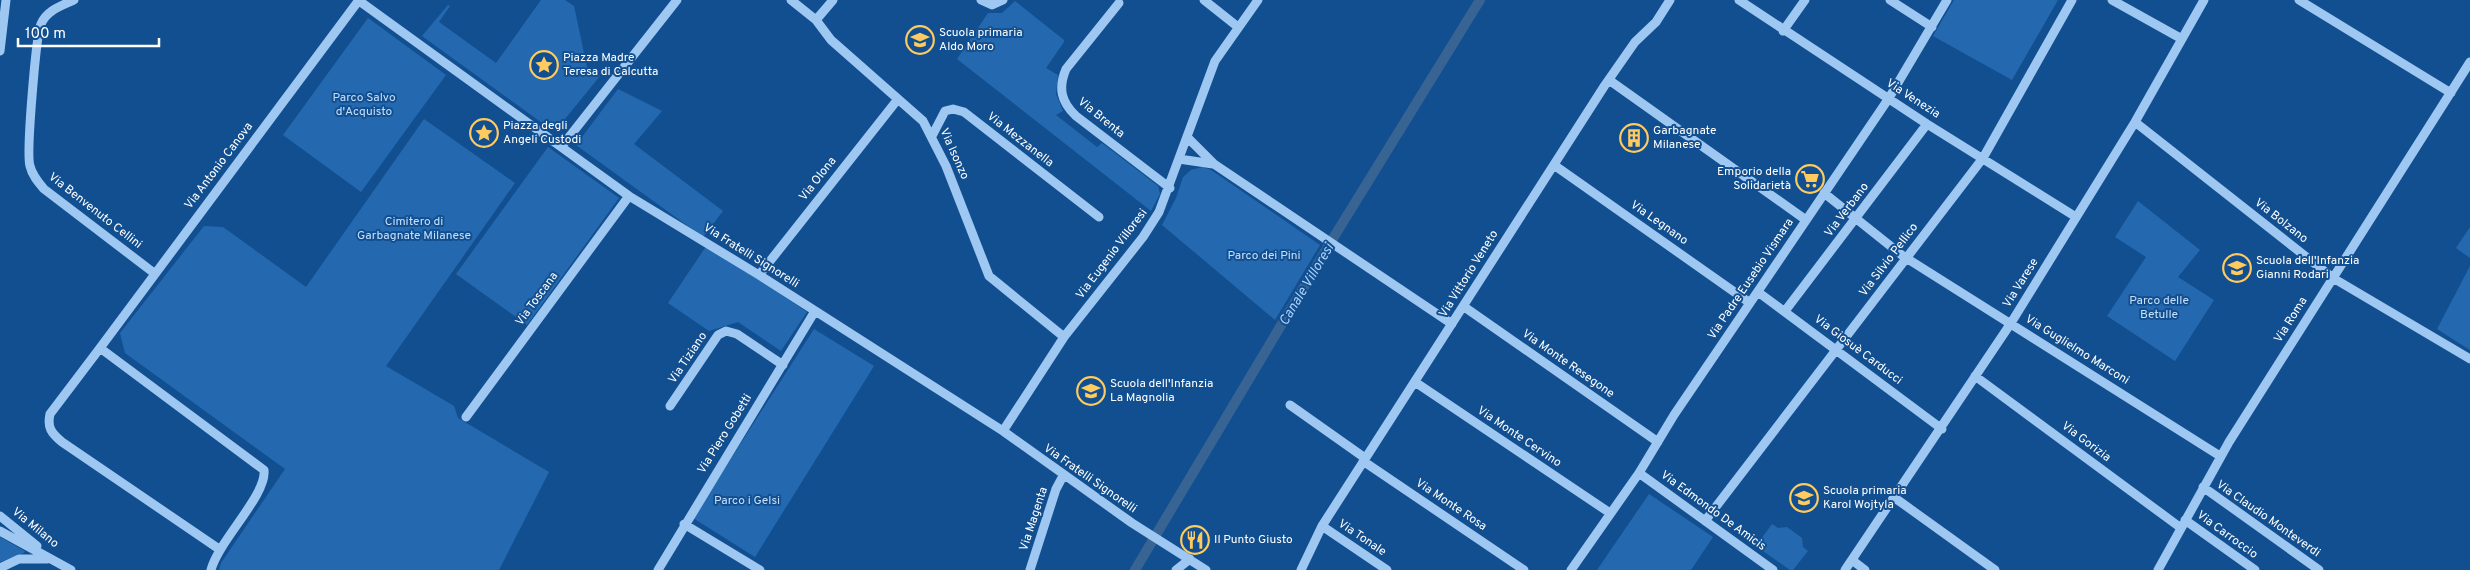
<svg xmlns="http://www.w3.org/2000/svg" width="2470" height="570" font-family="Overpass,sans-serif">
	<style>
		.green { fill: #2469af }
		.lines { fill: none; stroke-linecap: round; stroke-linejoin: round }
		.canal { stroke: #386493; stroke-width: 10 }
		.minor { stroke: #9ec7f2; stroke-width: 9 }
		.labels { text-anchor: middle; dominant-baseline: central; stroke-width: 4; stroke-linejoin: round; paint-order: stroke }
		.poi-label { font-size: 12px; fill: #fff; stroke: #124f90; text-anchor: start }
		.park-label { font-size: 12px; fill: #c5e0fd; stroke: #124f90 }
		.street-label { font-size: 12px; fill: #fff; stroke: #124f90 }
		.water-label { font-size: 14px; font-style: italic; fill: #aad1f9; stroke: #124f90 }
	</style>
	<rect width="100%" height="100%" fill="#124f90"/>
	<path class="green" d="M541,0H565L574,6L587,67L600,76L556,130L549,128L422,36L448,5L450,6L439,22L496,63Z
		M1954,0H2058L2012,80L1933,36Z
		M1015,1L1064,40V42L1046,68L1058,75L1056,94L1063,111L1056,115L1097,147L1102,143L1158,186L1160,194L1151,211L957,59L988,13H1002Z
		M368,18L446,75L361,192L283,135Z
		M618,89L662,111L634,144L723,211L703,237L576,145Z
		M424,119L515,183L386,366L454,406L458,418L549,472L499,570H219L221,563L285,469L125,353L120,333L204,226L223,227L306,287Z
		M548,147L619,198L527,325L456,274Z
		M1203,167L1211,170L1320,245L1275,320L1162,225L1176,198L1183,177L1191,170Z
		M2138,201L2200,250L2178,277L2214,300L2175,361L2107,316L2146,257L2115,237Z
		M2470,227V258L2456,248Z
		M707,245L807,312L781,351L738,322L709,331L668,303Z
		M2470,266V350L2437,329Z
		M814,329L874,366L755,557L693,518Z
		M1649,494L1713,537L1691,570H1597Z
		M1772,524L1778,528L1787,527L1802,538L1803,547L1808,551L1793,570H1790L1756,546Z
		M0,537L25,551L24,553L0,562Z"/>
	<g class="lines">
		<path class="canal" d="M1135,570L1332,240L1480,0"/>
		<path class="minor" d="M74,0C61,6 47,10 41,24C36,35 26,154 30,166C32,175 38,182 44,189L154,273
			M358,0L629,196L759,275L1003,431L1132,523L1206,570
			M791,0L816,20L831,40L923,121L946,166L989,276L1064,337
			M981,0L992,5L1003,0
			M1204,0L1238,27
			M1739,0L1927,124L2076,217
			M1890,0L1932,27
			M2112,0L2182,39
			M2299,0L2451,93
			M1119,3L1066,69C1058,88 1061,102 1076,116L1170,188
			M816,20L833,0
			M1783,31L1805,0
			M0,51L6,0
			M1609,80L1806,220
			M2135,122L2333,278L2470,359
			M932,136L945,111L953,109L964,112L1099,217
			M1187,137L1214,164L1452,324
			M562,146L677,0
			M1179,159L1213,164
			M1554,165L1750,303
			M1824,193L1903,256L2220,456
			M759,275L898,99
			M1758,292L1942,429
			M1463,306L1658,442
			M1785,311L1927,124
			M100,348L50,414C47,427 51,433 62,442L219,549
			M1975,376L2181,528
			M1415,382L1610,513
			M1290,405L1365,458
			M670,406L718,335L726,331L737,334L783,365
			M466,417L629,196
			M1003,431L1064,337L1143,237L1159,212L1215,61L1258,0
			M1363,461L1524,570
			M1639,473L1773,570
			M2203,487L2319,570
			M1895,498L1995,570
			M0,516L37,546
			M2185,520L2255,570
			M1705,521L1983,158L2072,0
			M684,524L760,570
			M1322,526L1387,570
			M0,531L71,570
			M1852,560L1865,570
			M0,568L19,559H47
			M211,570C219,540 267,495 264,470L100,348L359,0
			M658,570L815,311
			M1030,570L1056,489L1063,476
			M1176,570L1190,559
			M1301,570L1322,526L1605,85L1635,42L1656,22L1670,0
			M1571,570L1639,473L1674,415L1889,98L1947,0
			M1845,570L2011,323L2135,122L2204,0
			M2158,570L2229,442L2470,62"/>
	</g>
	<defs>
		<symbol id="school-ring" viewBox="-11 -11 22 22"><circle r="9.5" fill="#124f90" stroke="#ffca5e" stroke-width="1.5"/><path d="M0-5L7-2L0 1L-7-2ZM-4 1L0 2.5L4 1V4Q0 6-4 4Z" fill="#ffca5e"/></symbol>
		<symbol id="sight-ring" viewBox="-11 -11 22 22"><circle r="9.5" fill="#124f90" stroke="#ffca5e" stroke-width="1.5"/><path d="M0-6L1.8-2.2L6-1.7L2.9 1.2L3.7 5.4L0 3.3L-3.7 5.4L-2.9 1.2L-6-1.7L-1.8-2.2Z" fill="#ffca5e"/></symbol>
		<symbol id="building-ring" viewBox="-11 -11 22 22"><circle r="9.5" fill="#124f90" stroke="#ffca5e" stroke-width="1.5"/><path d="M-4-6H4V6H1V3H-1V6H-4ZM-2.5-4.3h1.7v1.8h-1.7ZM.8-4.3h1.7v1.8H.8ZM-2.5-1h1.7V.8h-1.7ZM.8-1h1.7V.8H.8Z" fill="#ffca5e"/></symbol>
		<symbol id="supermarket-ring" viewBox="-11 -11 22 22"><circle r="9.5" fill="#124f90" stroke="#ffca5e" stroke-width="1.5"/><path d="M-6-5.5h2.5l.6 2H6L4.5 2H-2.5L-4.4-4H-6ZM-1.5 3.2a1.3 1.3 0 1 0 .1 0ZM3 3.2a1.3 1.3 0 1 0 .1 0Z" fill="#ffca5e"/></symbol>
		<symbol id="restaurant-ring" viewBox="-11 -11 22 22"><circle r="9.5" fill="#124f90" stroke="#ffca5e" stroke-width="1.5"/><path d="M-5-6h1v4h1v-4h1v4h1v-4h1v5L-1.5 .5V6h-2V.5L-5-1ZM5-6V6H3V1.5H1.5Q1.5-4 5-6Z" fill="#ffca5e"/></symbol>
	</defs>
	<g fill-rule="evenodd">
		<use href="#school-ring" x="904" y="24" width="32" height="32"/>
		<use href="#sight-ring" x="528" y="49" width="32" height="32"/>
		<use href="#sight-ring" x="468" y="117" width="32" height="32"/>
		<use href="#building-ring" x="1618" y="122" width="32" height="32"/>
		<use href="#supermarket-ring" x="1794" y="163" width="32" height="32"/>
		<use href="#school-ring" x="2221" y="252" width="32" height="32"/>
		<use href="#school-ring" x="1075" y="375" width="32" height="32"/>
		<use href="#school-ring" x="1788" y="482" width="32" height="32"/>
		<use href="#restaurant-ring" x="1179" y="524" width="32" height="32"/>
	</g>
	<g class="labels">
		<g class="poi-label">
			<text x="939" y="33">Scuola primaria<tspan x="939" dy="14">Aldo Moro</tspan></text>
			<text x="563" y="58">Piazza Madre<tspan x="563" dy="14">Teresa di Calcutta</tspan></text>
			<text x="503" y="126">Piazza degli<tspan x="503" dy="14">Angeli Custodi</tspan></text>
			<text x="1653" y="131">Garbagnate<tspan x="1653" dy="14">Milanese</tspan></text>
			<text x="1791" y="172" text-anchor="end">Emporio della<tspan x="1791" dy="14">Solidarietà</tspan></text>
			<text x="2256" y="261">Scuola dell'Infanzia<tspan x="2256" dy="14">Gianni Rodari</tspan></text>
			<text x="1110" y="384">Scuola dell'Infanzia<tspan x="1110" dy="14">La Magnolia</tspan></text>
			<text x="1823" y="491">Scuola primaria<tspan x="1823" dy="14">Karol Wojtyla</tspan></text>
			<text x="1214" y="540">Il Punto Giusto</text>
		</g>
		<g class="park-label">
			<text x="364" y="98">Parco Salvo<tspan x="364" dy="14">d'Acquisto</tspan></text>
			<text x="414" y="222">Cimitero di<tspan x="414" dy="14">Garbagnate Milanese</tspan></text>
			<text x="1264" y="256">Parco dei Pini</text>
			<text x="2159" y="301">Parco delle<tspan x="2159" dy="14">Betulle</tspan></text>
			<text x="747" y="501">Parco i Gelsi</text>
		</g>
		<g class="street-label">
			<text transform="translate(1913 99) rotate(33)">Via Venezia</text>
			<text transform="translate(1101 118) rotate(39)">Via Brenta</text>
			<text transform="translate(1020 140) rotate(38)">Via Mezzanella</text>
			<text transform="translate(954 154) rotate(66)">Via Isonzo</text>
			<text transform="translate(219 166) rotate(-53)">Via Antonio Canova</text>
			<text transform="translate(818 179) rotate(-52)">Via Olona</text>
			<text transform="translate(1847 210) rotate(-53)">Via Verbano</text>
			<text transform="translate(95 211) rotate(38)">Via Benvenuto Cellini</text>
			<text transform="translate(2281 221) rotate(38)">Via Bolzano</text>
			<text transform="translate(1659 223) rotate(35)">Via Legnano</text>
			<text transform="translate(1112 254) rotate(-53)">Via Eugenio Villoresi</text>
			<text transform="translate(751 256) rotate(32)">Via Fratelli Signorelli</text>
			<text transform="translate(1889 260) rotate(-53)">Via Silvio Pellico</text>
			<text transform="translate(1469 274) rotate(-58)">Via Vittorio Veneto</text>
			<text transform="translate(1751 279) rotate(-56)">Via Padre Eusebio Vismara</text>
			<text transform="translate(2021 283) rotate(-58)">Via Varese</text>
			<text transform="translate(537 299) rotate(-54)">Via Toscana</text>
			<text transform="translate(2291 320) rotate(-58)">Via Roma</text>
			<text transform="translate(1858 350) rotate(37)">Via Giosuè Carducci</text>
			<text transform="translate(2077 350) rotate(32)">Via Guglielmo Marconi</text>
			<text transform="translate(688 358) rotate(-56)">Via Tiziano</text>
			<text transform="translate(1568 364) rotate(35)">Via Monte Resegone</text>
			<text transform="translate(725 434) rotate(-58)">Via Piero Gobetti</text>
			<text transform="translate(1519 437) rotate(34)">Via Monte Cervino</text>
			<text transform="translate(2086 442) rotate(37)">Via Gorizia</text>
			<text transform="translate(1090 479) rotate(35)">Via Fratelli Signorelli</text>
			<text transform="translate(1451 505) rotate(34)">Via Monte Rosa</text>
			<text transform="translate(1713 511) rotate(36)">Via Edmondo De Amicis</text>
			<text transform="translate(1034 519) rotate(-72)">Via Magenta</text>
			<text transform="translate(2268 519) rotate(35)">Via Claudio Monteverdi</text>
			<text transform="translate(35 528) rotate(39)">Via Milano</text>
			<text transform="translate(2227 535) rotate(36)">Via Carroccio</text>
			<text transform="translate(1362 538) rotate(34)">Via Tonale</text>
		</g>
		<g class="water-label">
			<text transform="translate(1307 285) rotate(-59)">Canale Villoresi</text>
		</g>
	</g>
	<path d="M18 38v8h141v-8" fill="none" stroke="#ffffff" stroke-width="2.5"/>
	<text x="25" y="38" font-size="15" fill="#ffffff" stroke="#124f90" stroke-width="4" paint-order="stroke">100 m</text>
</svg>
